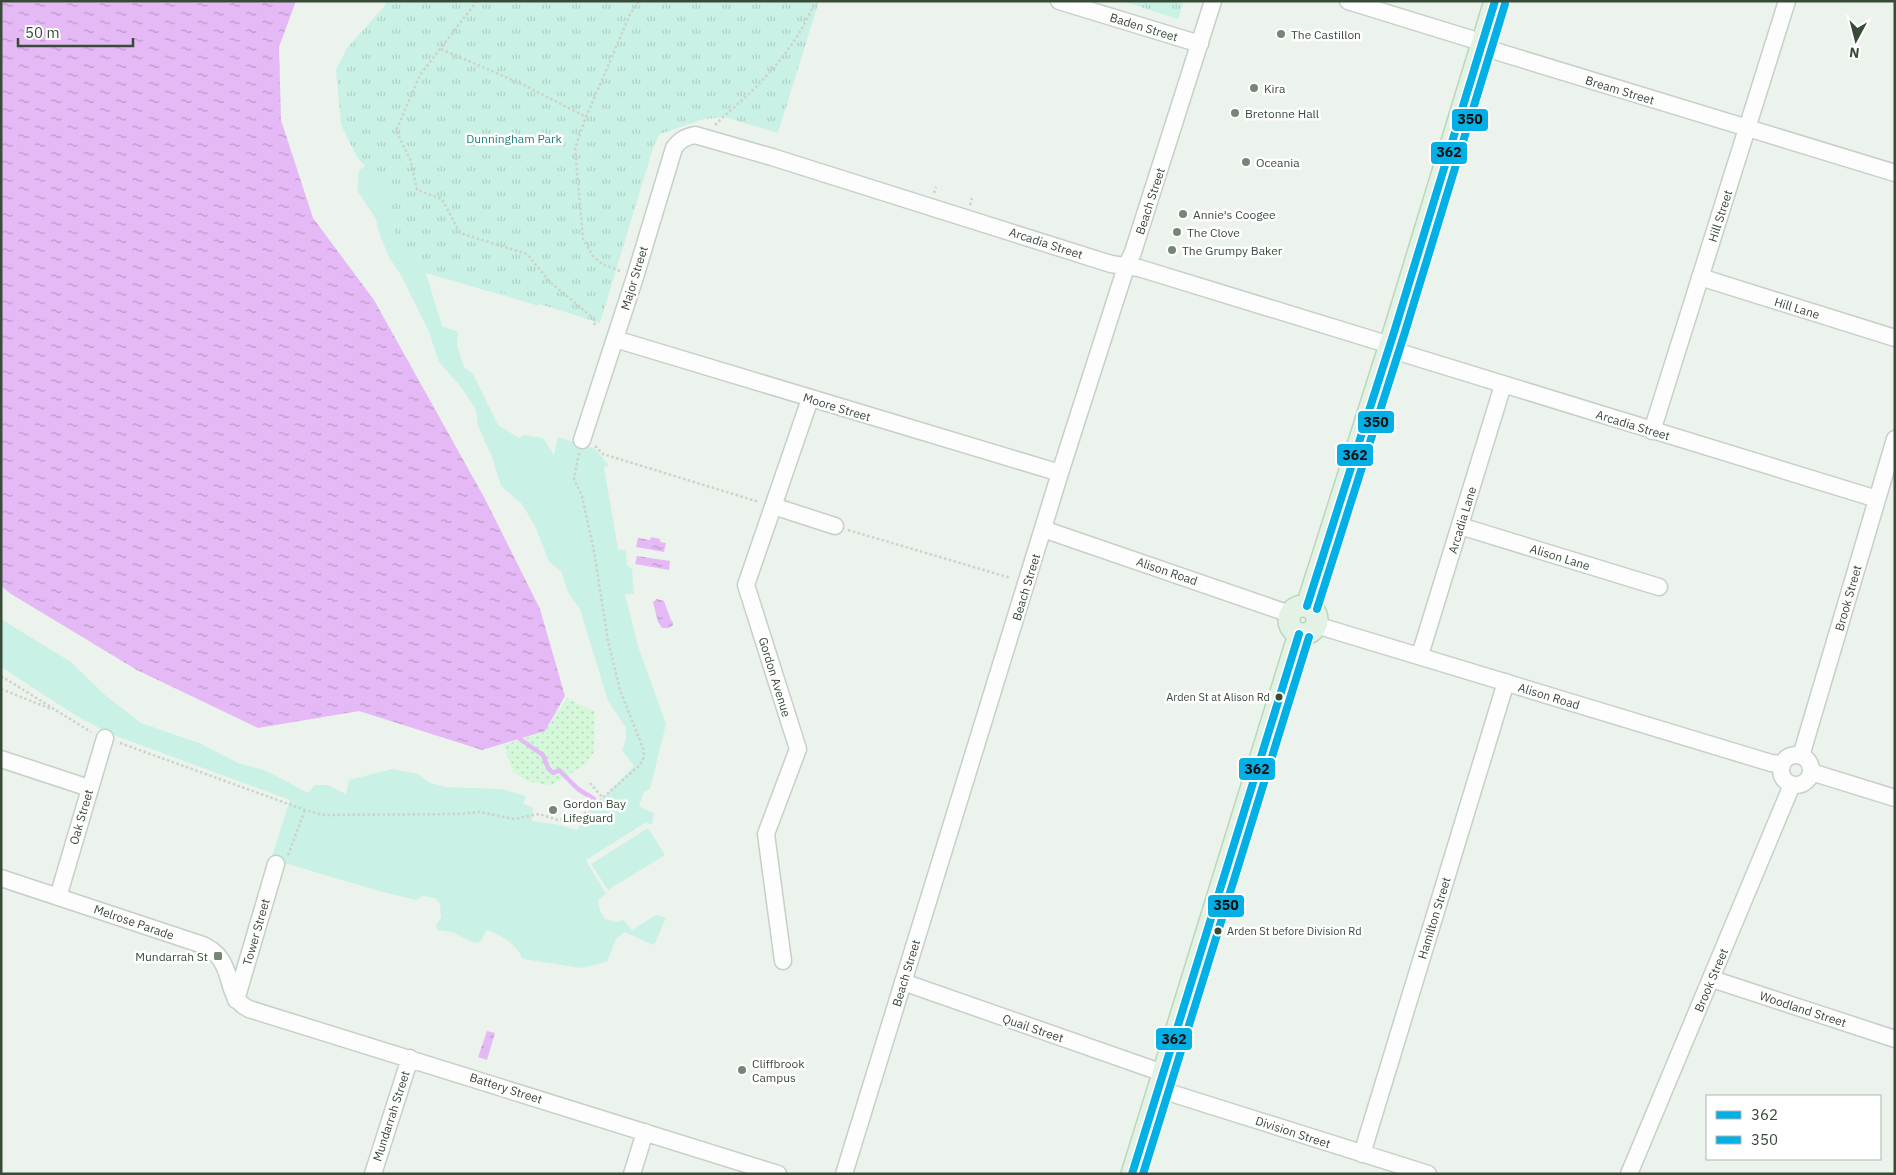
<svg xmlns="http://www.w3.org/2000/svg" width="1896" height="1175" font-family="'IBM Plex Sans',sans-serif">
	<style>
		.green { fill: #caf1e6 }
		.sand { fill: url(#sand-dots) }
		.park { fill: url(#park-tufts) }
		.water { fill: url(#water-ripples) }
		.lines { fill: none; stroke-linecap: round; stroke-linejoin: round }
		.stream { stroke: #e5b9f5; stroke-width: 4.5 }
		.minor-casing { stroke: #c6d0c7; stroke-width: 19 }
		.major-casing { stroke: #b7d8b9; stroke-width: 24 }
		.path { stroke: #cbd3cb; stroke-width: 2.5; stroke-dasharray: 2.5 2.5; stroke-linecap: butt }
		.minor { stroke: #fcfdfc; stroke-width: 16 }
		.major { stroke: #e4f2e5; stroke-width: 21 }
		.bus-1-casing { stroke: #fff; stroke-width: 11 }
		.bus-2-casing { stroke: #fff; stroke-width: 11 }
		.bus-1 { stroke: #03b0e6; stroke-width: 8 }
		.bus-2 { stroke: #03b0e6; stroke-width: 8 }
		.poi-dot { fill: #768676; stroke: #fff; stroke-width: 2 }
		.bus-dot { fill: #374b36; stroke: #fff; stroke-width: 2 }
		.labels { text-anchor: middle; dominant-baseline: central; stroke-width: 5; stroke-linejoin: round; paint-order: stroke }
		.bus-label { font-size: 11px; fill: #374b36; stroke: #fff; text-anchor: end }
		.street-label { font-size: 12px; fill: #374b36; stroke: #fff }
		.poi-label { font-size: 12px; fill: #374b36; stroke: #fff; text-anchor: start }
		.park-label { font-size: 12px; fill: #217f7b; stroke: #fff }
		.line-badge { stroke: #fff; stroke-width: 2 }
		.pale-badge-label { font-size: 14px; text-anchor: middle; font-weight: bold; fill: #111 }
	</style>
	<defs>
		<pattern id="sand-dots" width="8" height="8" patternUnits="userSpaceOnUse" patternTransform="scale(1.25)"><rect width="8" height="8" fill="#d5f8da"/><path d="M2 2h.1M6 6h.1" fill="none" stroke="#b7d6bc" stroke-width="1.8" stroke-linecap="round"/></pattern>
		<pattern id="park-tufts" width="24" height="20" patternUnits="userSpaceOnUse" patternTransform="scale(1.25)"><rect width="24" height="20" fill="#caf1e6"/><path d="M3 7l-1-3M5 7V3M7 7l1-3M15 17l-1-3M17 17v-4M19 17l1-3" fill="none" stroke="#aed0c6"/></pattern>
		<pattern id="water-ripples" width="26" height="14" patternUnits="userSpaceOnUse" patternTransform="scale(1.25)"><rect width="26" height="14" fill="#e5b9f5"/><path d="M2 4q2-2 4 0t4 0M15 11q2-2 4 0t4 0" fill="none" stroke="#ba98c7"/></pattern>
	</defs>
	<rect width="100%" height="100%" fill="#ecf3ed"/>
	<path class="green" d="M570,1L542,291L539,306L426,273L442,326L458,332L457,345L464,367L473,374L498,425L519,438L523,435L543,438L554,455L558,437L594,448L609,465L604,467L618,549L626,551L627,565L632,569L634,594H625L638,646L666,724L650,789L644,792L639,806L644,809L654,813L652,824L645,823L586,860L606,894L598,900L600,911L605,919L617,922L624,920L632,930L656,915L666,918L654,945L624,932L616,939L607,962L580,968L523,959C514,942 504,937 487,930L480,942L475,943L452,932L437,930L436,925L441,917L440,904L435,898L423,896L416,900L379,891L271,859L290,800L108,733L75,715L1,667V619L71,662L105,695L141,723L199,743L238,763L267,771L308,793L315,785H327L346,794L349,780L392,769L418,774L430,783L446,787L501,789L526,796L523,803L533,808L532,821L560,825L577,830L587,815L634,766L622,750L626,739V728L608,701L580,609L568,592L561,571L549,562L536,528L522,504L501,486L492,457L478,426L476,410L462,388L439,362L429,332L402,277L389,257L379,233L376,219L357,190L359,170L370,164Z
		M648,828L665,855L608,890L591,864Z"/>
	<path class="sand" d="M567,698L595,712L594,752L586,764L551,786L527,781L513,772L504,745L544,732Z"/>
	<path class="park" d="M386,1H819L778,133L724,117L704,119L660,134L654,145L600,323L404,262C395,238 388,213 386,187L358,159L341,125L336,70L347,48L384,7Z
		M1122,1H1184L1178,19Z"/>
	<path class="water" d="M1,1H296L279,47L281,120L313,218L374,300L485,499L540,609L565,696L545,731L482,750L359,711L258,728L137,670L11,594L1,586Z
		M651,537L660,539V542L666,543L664,552L636,547L638,538L650,540Z
		M637,556L670,561L669,570L635,564Z
		M657,599L664,601L671,620L673,622V625L669,628H662L658,622L653,602Z
		M487,1031L495,1033L487,1060L478,1057Z"/>
	<g class="lines">
		<path class="stream" d="M520,739L543,755L548,768L553,773L559,770L578,789L594,799"/>
		<defs>
			<path id="minor" d="M1059,1L1200,44
				M1348,1L1471,39L1492,50L1895,173
				M1700,277L1895,338
				M615,339L1060,473
				M1389,349L1877,499
				M1652,431L1787,1
				M582,440L635,277L674,148C680,140 685,137 695,135L772,157L1111,264L1139,268L1390,345
				M773,506L835,526
				M1460,526L1659,587
				M1043,529L1290,614
				M1316,625L1771,763L1782,764
				M1420,655L1503,385
				M1781 770a15 15 0 1 1 30 0a15 15 0 1 1-30 0Z
				M1801,756L1895,439
				M1,759L89,788
				M1811,772L1895,798
				M1,878L203,945C210,949 217,953 221,960C233,978 227,998 249,1009L778,1174
				M58,897L105,738
				M783,961L766,834L798,749L746,585L810,399
				M1712,979L1895,1039
				M903,982L1163,1073
				M236,1000L276,864
				M1158,1089L1428,1174
				M1362,1154L1506,682
				M373,1174L410,1058
				M632,1174L645,1132
				M844,1174L1060,473L1126,267L1133,252L1213,1
				M1629,1174L1789,792L1790,784"/>
			<path id="major" d="M1289 620a14 14 0 1 1 28 0a14 14 0 1 1-28 0Z
				M1307,606L1395,329L1495,1
				M1132,1174L1299,634"/>
		</defs>
		<use href="#minor" class="minor-casing"/>
		<use href="#major" class="major-casing"/>
		<path class="path" d="M477,1L420,75L396,131L411,161L417,190L442,199L460,233L527,254L550,282L594,319L595,327
			M606,1H639
			M441,49L526,86L586,117
			M715,125C726,114 738,104 750,93C776,67 802,36 815,1
			M934,193L936,187
			M970,205L972,198
			M620,271L602,264L593,256L583,239L575,148L586,117L611,59L630,14L639,1
			M595,446L603,454L759,502
			M848,530L1011,578
			M1,676L91,732
			M1,689L51,709
			M120,743L305,810L323,815L459,814L480,812L514,819L539,814L558,820L583,815L640,765L643,760L644,751L620,690L608,641L594,551L582,496L574,479L579,453
			M590,783L602,797
			M288,855L305,810"/>
		<use href="#minor" class="minor"/>
		<use href="#major" class="major"/>
		<defs>
			<path id="bus-1" d="M1307,606L1395,329L1495,1
				M1132,1174L1299,634"/>
			<path id="bus-2" d="M1317,609L1405,332L1505,4
				M1143,1174L1309,637"/>
		</defs>
		<use href="#bus-1" class="bus-1-casing"/>
		<use href="#bus-2" class="bus-2-casing"/>
		<use href="#bus-1" class="bus-1"/>
		<use href="#bus-2" class="bus-2"/>
	</g>
	<g class="poi-dot">
		<circle cx="1281" cy="34" r="5"/>
		<circle cx="1254" cy="88" r="5"/>
		<circle cx="1235" cy="113" r="5"/>
		<circle cx="1246" cy="162" r="5"/>
		<circle cx="1183" cy="214" r="5"/>
		<circle cx="1177" cy="232" r="5"/>
		<circle cx="1172" cy="250" r="5"/>
		<circle cx="553" cy="810" r="5"/>
		<rect x="213" y="951" width="10" height="10" rx="2.5"/>
		<circle cx="742" cy="1070" r="5"/>
	</g>
	<g class="bus-dot">
		<circle cx="1279" cy="697" r="4.5"/>
		<circle cx="1218" cy="931" r="4.5"/>
	</g>
	<g class="labels">
		<g class="bus-label">
			<text x="1270" y="697">Arden St at Alison Rd</text>
			<text x="1227" y="931" text-anchor="start">Arden St before Division Rd</text>
		</g>
		<g class="street-label">
			<text transform="translate(1144 27) rotate(17)">Baden Street</text>
			<text transform="translate(1620 90) rotate(17)">Bream Street</text>
			<text transform="translate(1150 201) rotate(-72)">Beach Street</text>
			<text transform="translate(1720 216) rotate(-72)">Hill Street</text>
			<text transform="translate(1046 243) rotate(18)">Arcadia Street</text>
			<text transform="translate(634 278) rotate(-73)">Major Street</text>
			<text transform="translate(1797 308) rotate(17)">Hill Lane</text>
			<text transform="translate(837 407) rotate(17)">Moore Street</text>
			<text transform="translate(1633 425) rotate(17)">Arcadia Street</text>
			<text transform="translate(1462 520) rotate(-73)">Arcadia Lane</text>
			<text transform="translate(1560 557) rotate(17)">Alison Lane</text>
			<text transform="translate(1167 571) rotate(19)">Alison Road</text>
			<text transform="translate(1026 587) rotate(-73)">Beach Street</text>
			<text transform="translate(1848 598) rotate(-74)">Brook Street</text>
			<text transform="translate(775 677) rotate(73)">Gordon Avenue</text>
			<text transform="translate(1549 696) rotate(17)">Alison Road</text>
			<text transform="translate(81 817) rotate(-74)">Oak Street</text>
			<text transform="translate(1434 918) rotate(-73)">Hamilton Street</text>
			<text transform="translate(134 922) rotate(19)">Melrose Parade</text>
			<text transform="translate(256 932) rotate(-74)">Tower Street</text>
			<text transform="translate(906 973) rotate(-73)">Beach Street</text>
			<text transform="translate(1711 980) rotate(-67)">Brook Street</text>
			<text transform="translate(1803 1009) rotate(18)">Woodland Street</text>
			<text transform="translate(1033 1028) rotate(19)">Quail Street</text>
			<text transform="translate(506 1088) rotate(18)">Battery Street</text>
			<text transform="translate(391 1116) rotate(-72)">Mundarrah Street</text>
			<text transform="translate(1293 1132) rotate(18)">Division Street</text>
		</g>
		<g class="poi-label">
			<text x="1291" y="34">The Castillon</text>
			<text x="1264" y="88">Kira</text>
			<text x="1245" y="113">Bretonne Hall</text>
			<text x="1256" y="162">Oceania</text>
			<text x="1193" y="214">Annie's Coogee</text>
			<text x="1187" y="232">The Clove</text>
			<text x="1182" y="250">The Grumpy Baker</text>
			<text x="563" y="803">Gordon Bay<tspan x="563" dy="14">Lifeguard</tspan></text>
			<text x="208" y="956" text-anchor="end">Mundarrah St</text>
			<text x="752" y="1063">Cliffbrook<tspan x="752" dy="14">Campus</tspan></text>
		</g>
		<g class="park-label">
			<text x="514" y="138">Dunningham Park</text>
		</g>
	</g>
	<g class="line-badge">
		<rect x="1451" y="108" width="38" height="24" rx="5" fill="#03b0e6"/>
		<rect x="1430" y="141" width="38" height="24" rx="5" fill="#03b0e6"/>
		<rect x="1357" y="410" width="38" height="24" rx="5" fill="#03b0e6"/>
		<rect x="1336" y="443" width="38" height="24" rx="5" fill="#03b0e6"/>
		<rect x="1238" y="757" width="38" height="24" rx="5" fill="#03b0e6"/>
		<rect x="1207" y="894" width="38" height="24" rx="5" fill="#03b0e6"/>
		<rect x="1155" y="1027" width="38" height="24" rx="5" fill="#03b0e6"/>
	</g>
	<g class="pale-badge-label">
		<text x="1470" y="124">350</text>
		<text x="1449" y="157">362</text>
		<text x="1376" y="427">350</text>
		<text x="1355" y="460">362</text>
		<text x="1257" y="774">362</text>
		<text x="1226" y="910">350</text>
		<text x="1174" y="1044">362</text>
	</g>
	<rect width="1896" height="1175" fill="none" stroke="#374b36" stroke-width="5"/>
	<rect x="1706" y="1095" width="175" height="65" fill="#ffffff" stroke="#afb7af"/>
	<rect x="1716" y="1111" width="25" height="8" fill="#03b0e6" stroke="#afb7af"/>
	<text x="1751" y="1120" font-size="15" fill="#374b36">362</text>
	<rect x="1716" y="1136" width="25" height="8" fill="#03b0e6" stroke="#afb7af"/>
	<text x="1751" y="1145" font-size="15" fill="#374b36">350</text>
	<g transform="translate(1856 40) rotate(187)" stroke="#ffffff" stroke-width="4" paint-order="stroke">
	<path d="M0-4L9 19L0 12L-9 19Z" fill="#374b36"/>
	<text y="-8" font-size="14" font-weight="bold" text-anchor="middle" fill="#374b36">N</text>
	</g>
	<path d="M18 38v8h115v-8" fill="none" stroke="#374b36" stroke-width="2.5"/>
	<text x="25" y="38" font-size="15" fill="#374b36" stroke="#ffffff" stroke-width="4" paint-order="stroke">50 m</text>
</svg>
